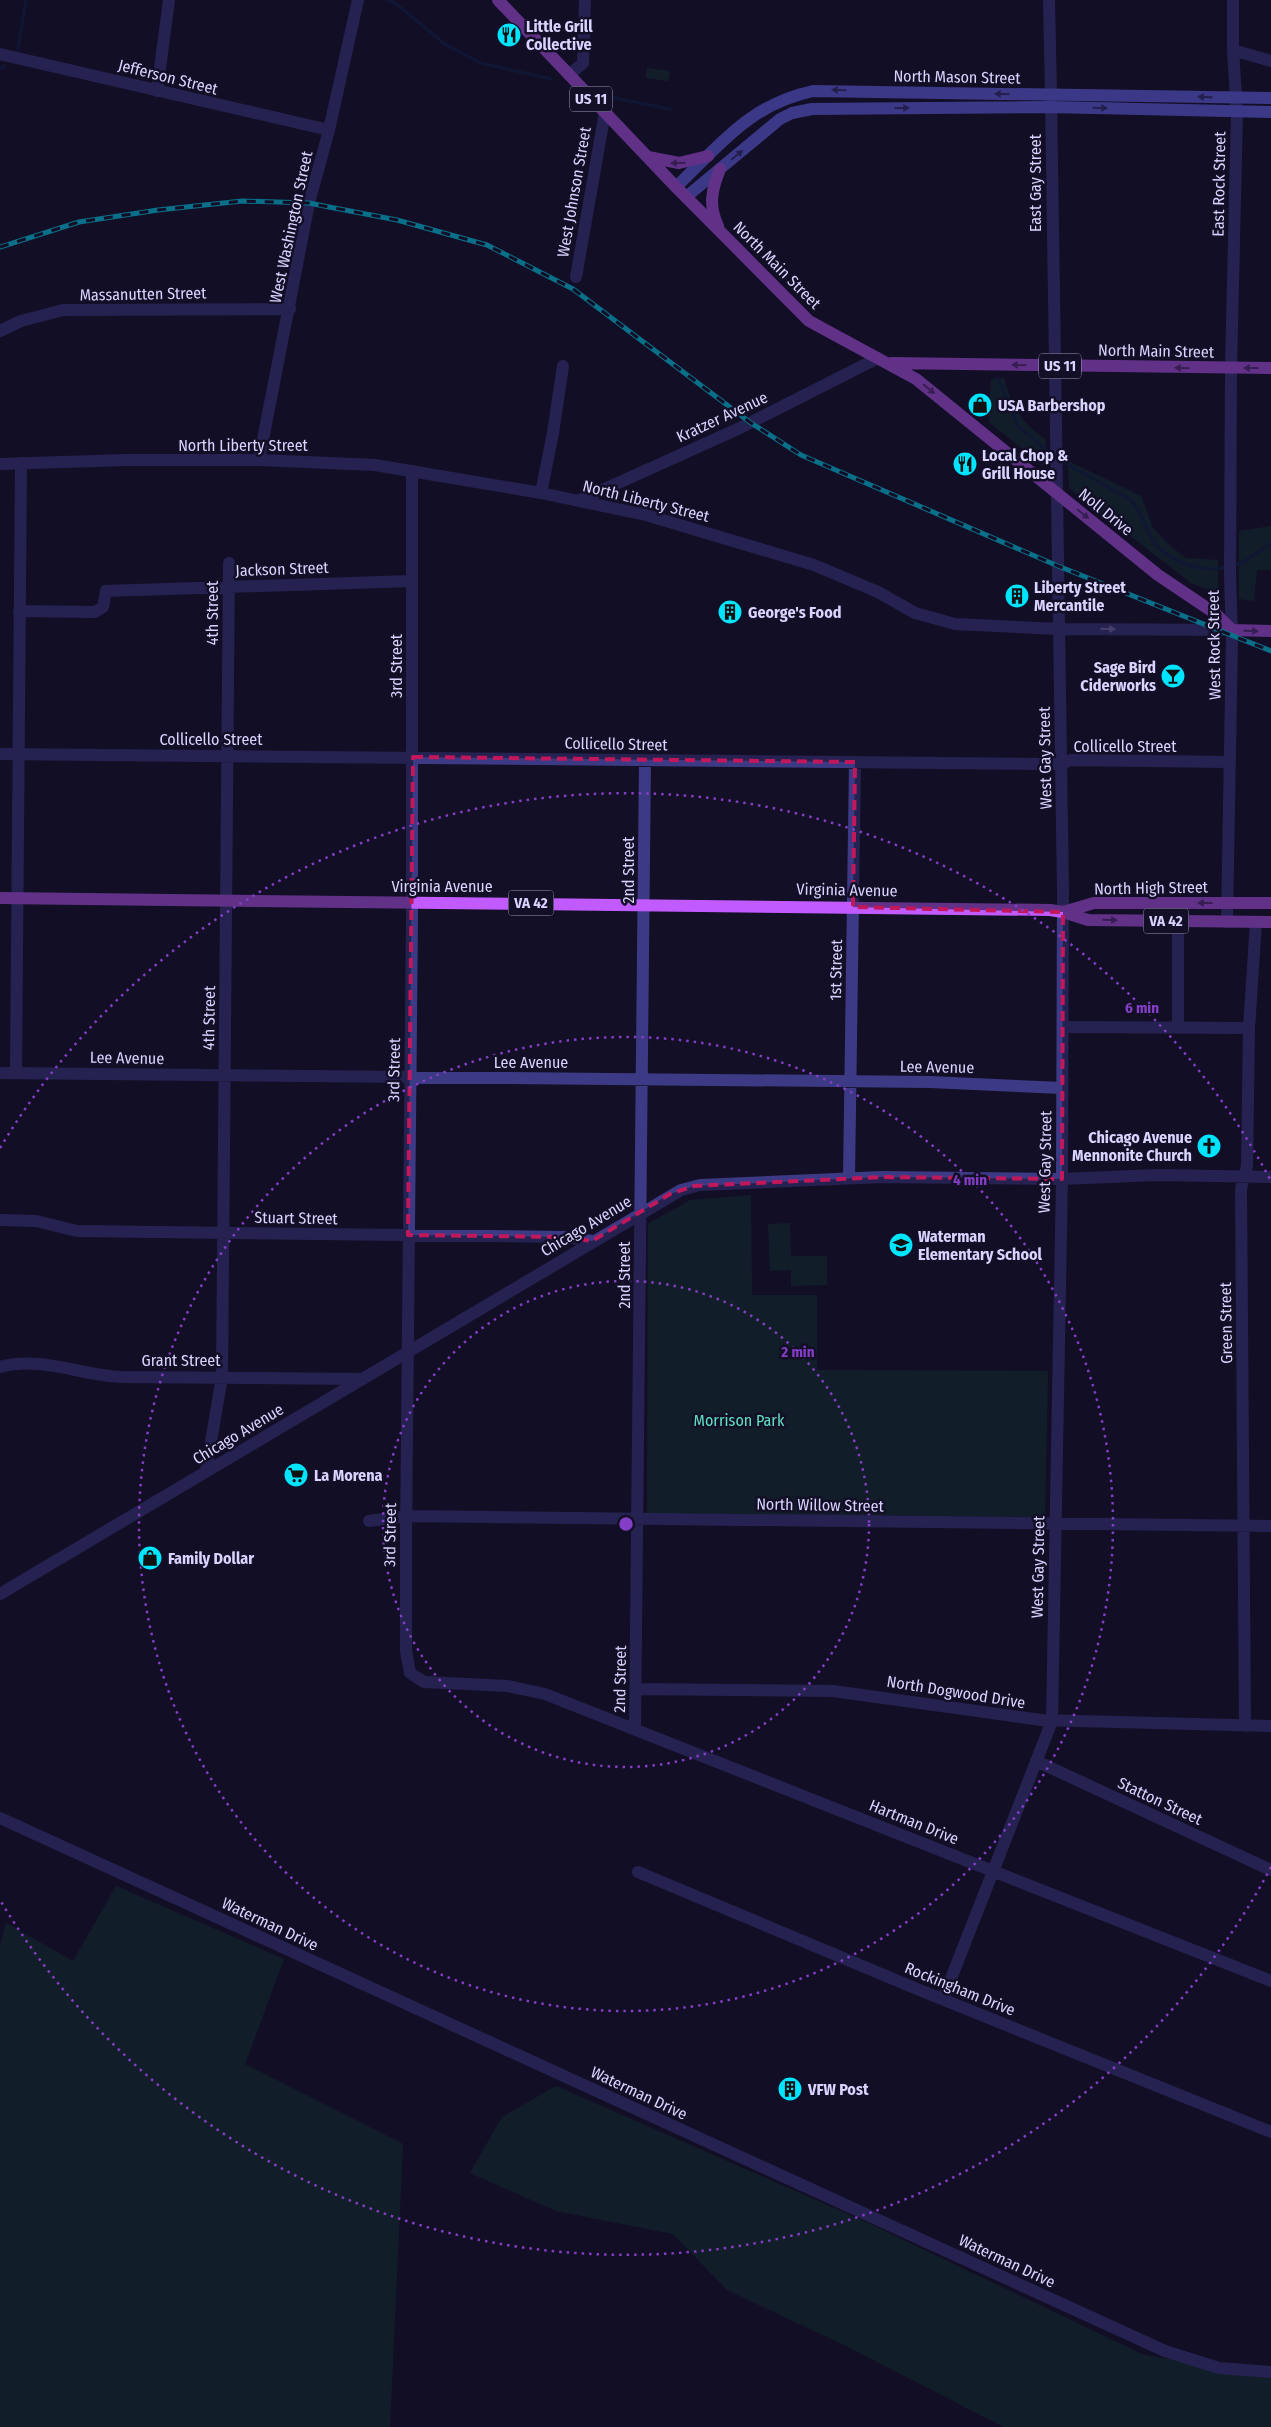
<svg xmlns="http://www.w3.org/2000/svg" width="1271" height="2427" font-family="'Fira Sans Condensed',sans-serif">
	<style>
		.green { fill: #12302f }
		.lines { fill: none; stroke-linecap: round; stroke-linejoin: round }
		.stream { stroke: #0c2248; stroke-width: 3 }
		.minor { stroke: #3d3a85; stroke-width: 12 }
		.tertiary { stroke: #3d3a85; stroke-width: 12 }
		.secondary { stroke: #6f6bff; stroke-width: 12 }
		.primary { stroke: #c25bff; stroke-width: 12 }
		.rail-casing { stroke: #00e5ff; stroke-width: 5 }
		.rail { stroke: #130f26; stroke-width: 3; stroke-dasharray: 9; stroke-linecap: butt }
		.oneway { fill: #38347d }
		.oneway2 { fill: #623188 }
		.oneway3 { fill: #837fbc }
		.marked { fill: none; stroke: #c2185b; stroke-width: 4; stroke-dasharray: 10 6; stroke-linejoin: round }
		.ring { fill: none; stroke: #843dc5; stroke-width: 2.5; stroke-dasharray: 2.5 5 }
		.labels { text-anchor: middle; dominant-baseline: central; stroke-width: 5; stroke-linejoin: round; paint-order: stroke }
		.shield { fill: #130f26; stroke: #9e99be; stroke-width: 1 }
		.shield-label { font-size: 15px; font-weight: bold; fill: #d9d4ff }
		.poi-label { font-size: 16px; font-weight: bold; fill: #d9d4ff; stroke: #130f26; text-anchor: start }
		.street-label { font-size: 16px; fill: #d9d4ff; stroke: #130f26 }
		.park-label { font-size: 16px; fill: #5fe0c0; stroke: #130f26 }
		.centre { fill: #843dc5; stroke: #130f26; stroke-width: 2.5 }
		.ring-label { font-size: 15px; text-anchor: middle; font-weight: bold; fill: #843dc5; stroke: #130f26; stroke-width: 5; stroke-linejoin: round; paint-order: stroke }
	</style>
	<rect width="100%" height="100%" fill="#130f26"/>
	<path class="green" d="M647,68L670,71L668,81L646,78Z
		M1004,378C1014,410 1018,419 1045,439L1047,456L1044,466L989,422L991,379Z
		M1068,461L1141,496L1153,528L1169,545L1186,558L1218,560V594L1191,583L1075,493L1069,487Z
		M1271,526V570H1257L1254,601L1239,599V531Z
		M751,1195L752,1295H817V1370L1048,1371L1045,1517L647,1513L648,1224L690,1200Z
		M790,1223L791,1256H827V1285L791,1286V1270L770,1271L768,1224Z
		M116,1886L284,1959L245,2064L403,2144L390,2427H0V1946L6,1923L73,1961Z
		M556,2086L866,2222L1144,2355L1271,2374V2427H1004L846,2346L727,2290L673,2234L556,2211L470,2173L502,2117Z"/>
	<g class="lines">
		<path class="stream" d="M388,0L395,3L446,45L481,63L551,79
			M18,50L26,0
			M0,69L4,66
			M604,96L670,109
			M998,378L1018,426L1052,455
			M1060,460L1131,500C1141,512 1144,524 1151,537C1163,560 1202,574 1226,567
			M1232,565L1243,562L1271,544"/>
		<path class="minor" d="M1049,0L1051,95
			M1233,50L1271,61
			M0,54L329,130
			M569,75L583,63L585,0
			M157,91L169,0
			M576,277L605,112
			M0,331L21,321L63,310L290,309
			M412,471V918L406,1537V1651L410,1673L424,1682L508,1686L545,1694L1271,1981
			M541,493L553,433L563,366
			M19,611L95,612L103,607L106,591L412,581
			M0,754L1051,764H1061L1071,760L1230,762
			M1178,921V1026
			M1227,922L1232,636L1230,576L1231,368L1237,113L1233,50V0
			M1064,1027L1249,1028
			M0,1073L930,1082L1062,1088
			M16,1073L21,463
			M849,1178L855,762
			M0,1220L36,1221L77,1231L566,1237L592,1241
			M0,1367C41,1356 80,1375 121,1377L363,1379
			M206,1471L222,1377L229,563
			M369,1521L406,1516L1271,1526
			M636,1689L833,1691L1041,1720L1271,1726
			M1245,1726L1241,1189L1247,1166L1249,1028L1256,922
			M635,1729L645,760
			M1036,1761L1271,1870
			M638,1872L917,1989L1271,2132
			M943,1999L1052,1721L1062,1179L1157,1175L1271,1177"/>
		<path class="tertiary" d="M259,460L309,203L329,130L358,0
			M0,464L126,460H259L375,465L541,493L646,515L814,565L878,592L915,613L955,624L1059,629L1232,630
			M578,501L740,428L878,358
			M0,1594L681,1190L700,1185L882,1177L1062,1179L1063,892L1051,97
			M0,1818L1165,2351L1219,2368L1271,2372"/>
		<path class="secondary" d="M676,187C721,144 749,105 813,91L1271,98
			M686,197L780,119L792,113L812,109L1051,107L1271,112"/>
		<path class="primary" d="M498,0L676,187L809,321L916,379L1158,575L1216,614L1232,630L1271,631
			M648,157L679,163L708,156
			M718,226C708,205 712,189 720,169
			M891,363L1271,368
			M0,898L1050,910L1063,912L1088,920L1271,922
			M1063,912L1094,903H1271"/>
		<defs>
			<path id="rail" d="M0,247L79,222L158,210L242,201L309,203L329,207L397,220L487,245L573,289L751,423L801,455L1058,566L1271,651"/>
		</defs>
		<use href="#rail" class="rail-casing"/>
		<use href="#rail" class="rail"/>
	</g>
	<defs><path id="oneway-solid" d="M-6-.8H1V-3.2L6.5 0L1 3.2V.8H-6Z" transform="scale(1.25)"/></defs>
	<g class="oneway">
		<use href="#oneway-solid" transform="translate(839 90) rotate(-179)"/>
		<use href="#oneway-solid" transform="translate(1002 94) rotate(-179)"/>
		<use href="#oneway-solid" transform="translate(1205 97) rotate(-179)"/>
		<use href="#oneway-solid" transform="translate(902 108) rotate(-1)"/>
		<use href="#oneway-solid" transform="translate(1100 108) rotate(2)"/>
		<use href="#oneway-solid" transform="translate(737 155) rotate(-40)"/>
	</g>
	<g class="oneway2">
		<use href="#oneway-solid" transform="translate(678 163) rotate(178)"/>
		<use href="#oneway-solid" transform="translate(1019 365) rotate(-179)"/>
		<use href="#oneway-solid" transform="translate(1182 368) rotate(-179)"/>
		<use href="#oneway-solid" transform="translate(1251 368) rotate(-180)"/>
		<use href="#oneway-solid" transform="translate(929 389) rotate(39)"/>
		<use href="#oneway-solid" transform="translate(1083 514) rotate(39)"/>
		<use href="#oneway-solid" transform="translate(1251 631) rotate(1)"/>
		<use href="#oneway-solid" transform="translate(1205 903) rotate(-180)"/>
		<use href="#oneway-solid" transform="translate(1110 920) rotate(1)"/>
	</g>
	<use class="oneway3" href="#oneway-solid" transform="translate(1108 629) rotate(1)"/>
	<path d="M0 0H1271V2427H0ZM413,757L855,762L853,907L1063,912L1062,1179L882,1177L694,1186L670,1194L592,1241L566,1237L408,1235Z" fill="#130f26" fill-opacity=".55" fill-rule="evenodd"/>
	<path class="marked" d="M413,757L855,762L853,907L1063,912L1062,1179L882,1177L694,1186L670,1194L592,1241L566,1237L408,1235Z"/>
	<g class="ring">
		<circle cx="626" cy="1524" r="243"/>
		<circle cx="626" cy="1524" r="487"/>
		<path d="M1271 1867A730 730 0 0 1 0 1900M0 1148A730 730 0 0 1 1271 1181"/>
	</g>
	<defs>
		<symbol id="restaurant-disc" viewBox="-11 -11 22 22"><circle r="9.5" fill="#00e5ff" stroke="#130f26"/><path d="M-5-6h1v4h1v-4h1v4h1v-4h1v5L-1.5 .5V6h-2V.5L-5-1ZM5-6V6H3V1.5H1.5Q1.5-4 5-6Z" fill="#111"/></symbol>
		<symbol id="shop-disc" viewBox="-11 -11 22 22"><circle r="9.5" fill="#00e5ff" stroke="#130f26"/><path d="M-5-2.5h2.3a2.7 3.5 0 0 1 5.4 0H5L5.5 6h-11ZM-1.5-2.5h3a1.5 2.3 0 0 0-3 0Z" fill="#111"/></symbol>
		<symbol id="building-disc" viewBox="-11 -11 22 22"><circle r="9.5" fill="#00e5ff" stroke="#130f26"/><path d="M-4-6H4V6H1V3H-1V6H-4ZM-2.5-4.3h1.7v1.8h-1.7ZM.8-4.3h1.7v1.8H.8ZM-2.5-1h1.7V.8h-1.7ZM.8-1h1.7V.8H.8Z" fill="#111"/></symbol>
		<symbol id="bar-disc" viewBox="-11 -11 22 22"><circle r="9.5" fill="#00e5ff" stroke="#130f26"/><path d="M-6-5H6L.8 .8V4.5H3.5V6h-7V4.5H-.8V.8Z" fill="#111"/></symbol>
		<symbol id="church-disc" viewBox="-11 -11 22 22"><circle r="9.5" fill="#00e5ff" stroke="#130f26"/><path d="M-1.2-6h2.4v3.5h3.3v2.4h-3.3V6h-2.4V-.1h-3.3v-2.4h3.3Z" fill="#111"/></symbol>
		<symbol id="school-disc" viewBox="-11 -11 22 22"><circle r="9.5" fill="#00e5ff" stroke="#130f26"/><path d="M0-5L7-2L0 1L-7-2ZM-4 1L0 2.5L4 1V4Q0 6-4 4Z" fill="#111"/></symbol>
		<symbol id="supermarket-disc" viewBox="-11 -11 22 22"><circle r="9.5" fill="#00e5ff" stroke="#130f26"/><path d="M-6-5.5h2.5l.6 2H6L4.5 2H-2.5L-4.4-4H-6ZM-1.5 3.2a1.3 1.3 0 1 0 .1 0ZM3 3.2a1.3 1.3 0 1 0 .1 0Z" fill="#111"/></symbol>
	</defs>
	<g fill-rule="evenodd">
		<use href="#restaurant-disc" x="495" y="21" width="28" height="28"/>
		<use href="#shop-disc" x="966" y="391" width="28" height="28"/>
		<use href="#restaurant-disc" x="951" y="450" width="28" height="28"/>
		<use href="#building-disc" x="1003" y="582" width="28" height="28"/>
		<use href="#building-disc" x="716" y="598" width="28" height="28"/>
		<use href="#bar-disc" x="1159" y="662" width="28" height="28"/>
		<use href="#church-disc" x="1195" y="1132" width="28" height="28"/>
		<use href="#school-disc" x="887" y="1231" width="28" height="28"/>
		<use href="#supermarket-disc" x="282" y="1461" width="28" height="28"/>
		<use href="#shop-disc" x="136" y="1544" width="28" height="28"/>
		<use href="#building-disc" x="776" y="2075" width="28" height="28"/>
	</g>
	<g class="labels">
		<g class="shield">
			<rect x="570" y="86.5" width="42" height="25" rx="4"/>
			<rect x="1039" y="353.5" width="42" height="25" rx="4"/>
			<rect x="508.5" y="890.5" width="45" height="25" rx="4"/>
			<rect x="1143.5" y="908.5" width="45" height="25" rx="4"/>
		</g>
		<g class="shield-label">
			<text x="591" y="99">US 11</text>
			<text x="1060" y="366">US 11</text>
			<text x="531" y="903">VA 42</text>
			<text x="1166" y="921">VA 42</text>
		</g>
		<g class="poi-label">
			<text x="526" y="26">Little Grill<tspan x="526" dy="18">Collective</tspan></text>
			<text x="998" y="405">USA Barbershop</text>
			<text x="982" y="455">Local Chop &amp;<tspan x="982" dy="18">Grill House</tspan></text>
			<text x="1034" y="587">Liberty Street<tspan x="1034" dy="18">Mercantile</tspan></text>
			<text x="748" y="612">George's Food</text>
			<text x="1156" y="667" text-anchor="end">Sage Bird<tspan x="1156" dy="18">Ciderworks</tspan></text>
			<text x="1192" y="1137" text-anchor="end">Chicago Avenue<tspan x="1192" dy="18">Mennonite Church</tspan></text>
			<text x="918" y="1236">Waterman<tspan x="918" dy="18">Elementary School</tspan></text>
			<text x="314" y="1475">La Morena</text>
			<text x="168" y="1558">Family Dollar</text>
			<text x="808" y="2089">VFW Post</text>
		</g>
		<g class="street-label">
			<text transform="translate(168 77) rotate(14)">Jefferson Street</text>
			<text transform="translate(957 77) rotate(1)">North Mason Street</text>
			<text transform="translate(1035 183) rotate(-90)">East Gay Street</text>
			<text transform="translate(1219 184) rotate(-89)">East Rock Street</text>
			<text transform="translate(574 192) rotate(-80)">West Johnson Street</text>
			<text transform="translate(291 227) rotate(-78)">West Washington Street</text>
			<text transform="translate(777 265) rotate(45)">North Main Street</text>
			<text transform="translate(143 294) rotate(-1)">Massanutten Street</text>
			<text transform="translate(1156 351) rotate(1)">North Main Street</text>
			<text transform="translate(722 417) rotate(-25)">Kratzer Avenue</text>
			<text x="243" y="445">North Liberty Street</text>
			<text transform="translate(646 501) rotate(14)">North Liberty Street</text>
			<text transform="translate(1106 512) rotate(39)">Noll Drive</text>
			<text transform="translate(282 569) rotate(-2)">Jackson Street</text>
			<text transform="translate(212 613) rotate(-90)">4th Street</text>
			<text transform="translate(1214 645) rotate(-91)">West Rock Street</text>
			<text transform="translate(396 666) rotate(-90)">3rd Street</text>
			<text x="211" y="739">Collicello Street</text>
			<text transform="translate(616 744) rotate(1)">Collicello Street</text>
			<text x="1125" y="746">Collicello Street</text>
			<text transform="translate(1045 758) rotate(-91)">West Gay Street</text>
			<text transform="translate(628 870) rotate(-90)">2nd Street</text>
			<text x="442" y="886">Virginia Avenue</text>
			<text transform="translate(1151 888) rotate(-1)">North High Street</text>
			<text transform="translate(847 890) rotate(1)">Virginia Avenue</text>
			<text transform="translate(836 970) rotate(-89)">1st Street</text>
			<text transform="translate(209 1018) rotate(-89)">4th Street</text>
			<text transform="translate(127 1058) rotate(1)">Lee Avenue</text>
			<text x="531" y="1062">Lee Avenue</text>
			<text transform="translate(937 1067) rotate(1)">Lee Avenue</text>
			<text transform="translate(394 1070) rotate(-89)">3rd Street</text>
			<text transform="translate(1045 1162) rotate(-89)">West Gay Street</text>
			<text transform="translate(296 1218) rotate(1)">Stuart Street</text>
			<text transform="translate(586 1226) rotate(-31)">Chicago Avenue</text>
			<text transform="translate(624 1275) rotate(-90)">2nd Street</text>
			<text transform="translate(1226 1323) rotate(-91)">Green Street</text>
			<text x="181" y="1360">Grant Street</text>
			<text transform="translate(238 1434) rotate(-31)">Chicago Avenue</text>
			<text transform="translate(820 1505) rotate(1)">North Willow Street</text>
			<text transform="translate(390 1535) rotate(-89)">3rd Street</text>
			<text transform="translate(1038 1567) rotate(-89)">West Gay Street</text>
			<text transform="translate(620 1679) rotate(-89)">2nd Street</text>
			<text transform="translate(956 1692) rotate(9)">North Dogwood Drive</text>
			<text transform="translate(1160 1801) rotate(25)">Statton Street</text>
			<text transform="translate(914 1822) rotate(22)">Hartman Drive</text>
			<text transform="translate(270 1924) rotate(25)">Waterman Drive</text>
			<text transform="translate(960 1989) rotate(22)">Rockingham Drive</text>
			<text transform="translate(639 2093) rotate(25)">Waterman Drive</text>
			<text transform="translate(1007 2261) rotate(25)">Waterman Drive</text>
		</g>
		<g class="park-label">
			<text x="739" y="1420">Morrison Park</text>
		</g>
	</g>
	<circle cx="626" cy="1524" r="8" class="centre"/>
	<g class="ring-label">
		<text x="1142" y="1013">6 min</text>
		<text x="970" y="1185">4 min</text>
		<text x="798" y="1357">2 min</text>
	</g>
</svg>
